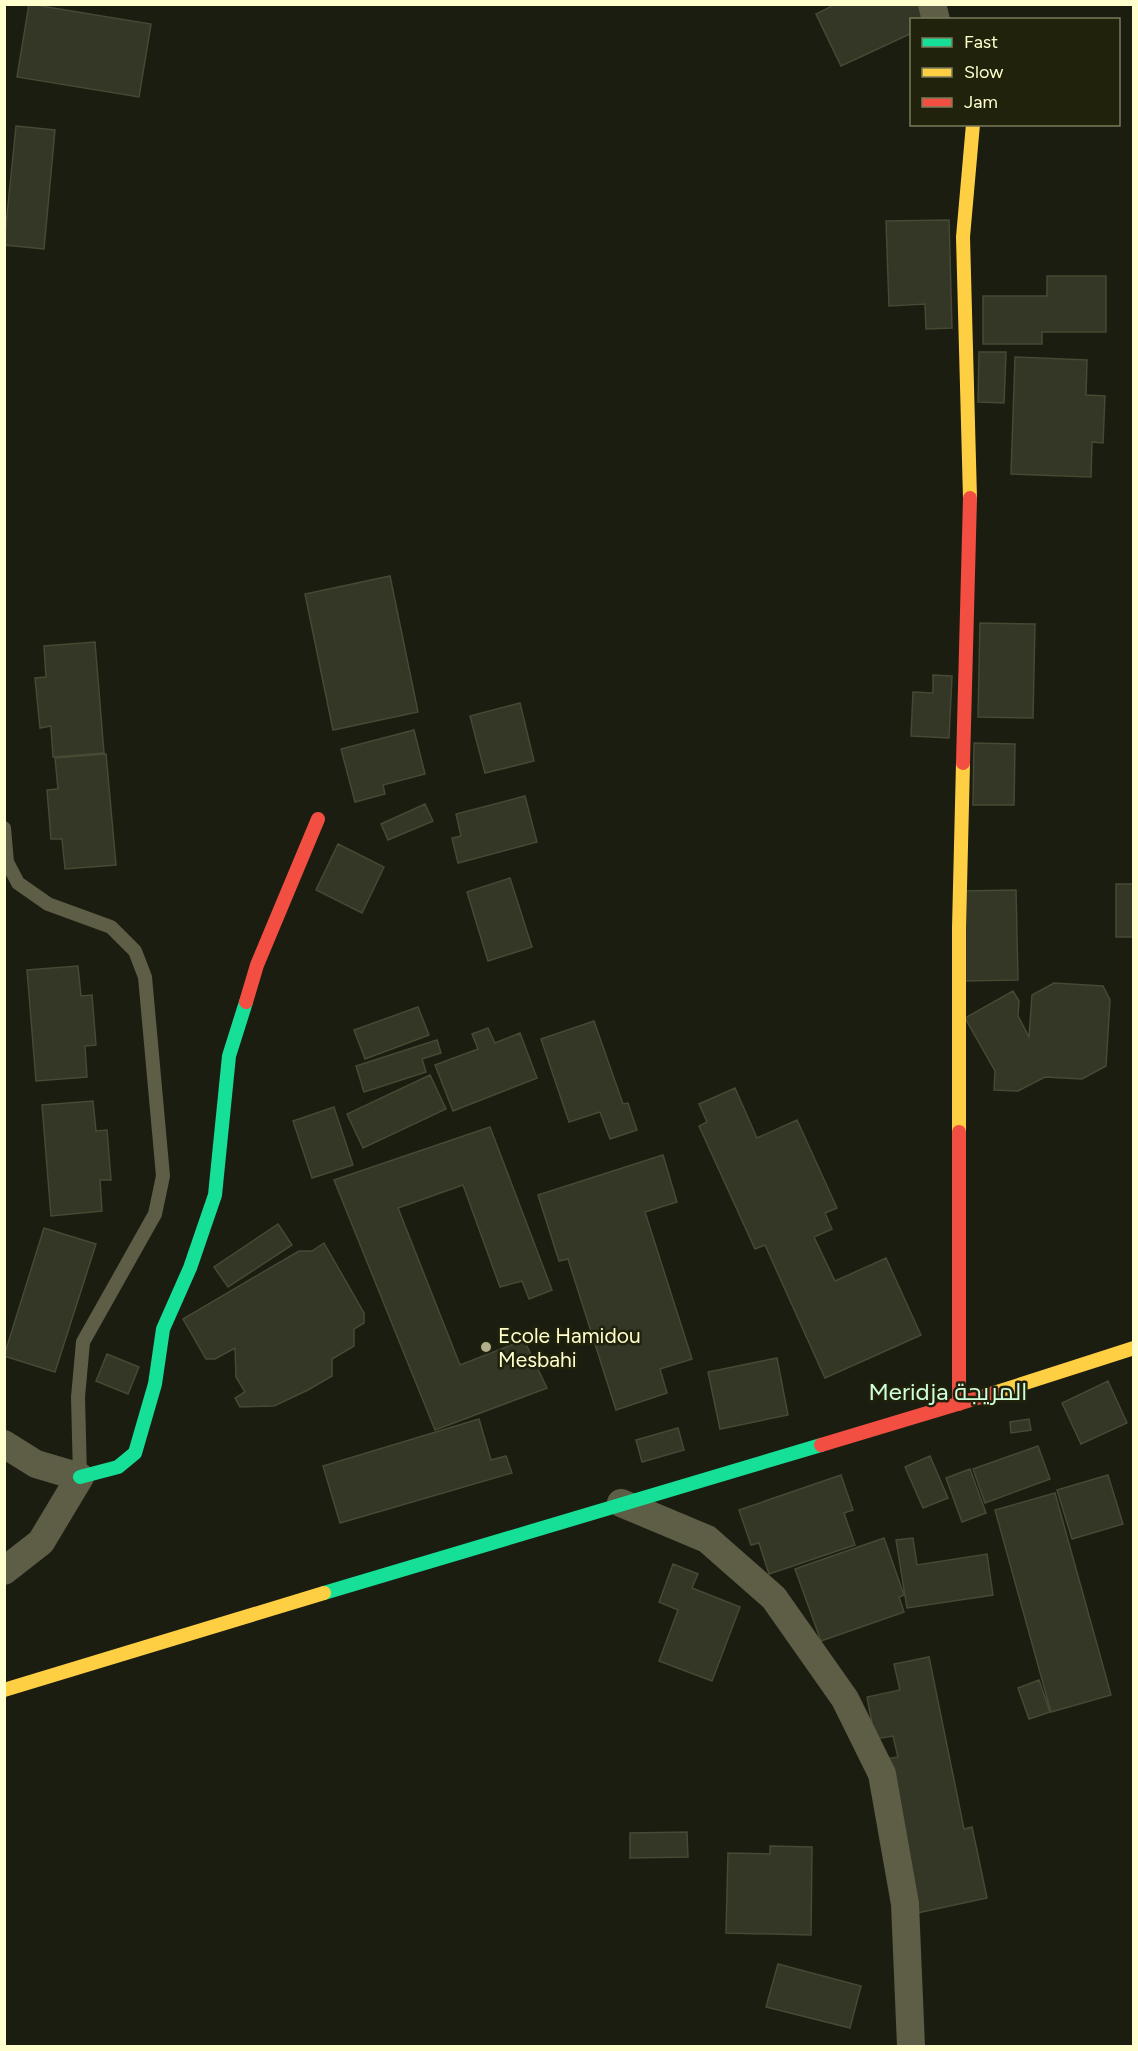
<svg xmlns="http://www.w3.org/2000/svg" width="1138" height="2051" font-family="Figtree,Cairo,sans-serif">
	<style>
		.building { fill: #343626; stroke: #464933; stroke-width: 1.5 }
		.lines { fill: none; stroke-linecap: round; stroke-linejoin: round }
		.lane { stroke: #5e5d45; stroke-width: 14 }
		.street { stroke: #5e5d45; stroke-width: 28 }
		.fast { stroke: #16e098; stroke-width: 14 }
		.slow { stroke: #ffcf43; stroke-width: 14 }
		.jam { stroke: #f24e42; stroke-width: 14 }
		.poi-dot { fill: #b0b08c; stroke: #21220c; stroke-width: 2 }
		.labels { text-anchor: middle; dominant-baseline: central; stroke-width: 5; stroke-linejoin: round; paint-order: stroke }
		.poi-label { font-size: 21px; fill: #ffffce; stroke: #21220c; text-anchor: start }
		.quarter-label { font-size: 24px; fill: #d0ffdc; stroke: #21220c }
	</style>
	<rect width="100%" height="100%" fill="#1c1d11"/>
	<path class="building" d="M29,4L151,24L139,97L17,77Z
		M836,4H933L940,19L912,20V33L841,66L816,14Z
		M16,126L55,130L44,249L4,245Z
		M949,220L952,328L926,329L925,304L889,306L886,221Z
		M1047,276H1106V332H1042V344H983V296H1047Z
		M979,352H1006L1004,403L978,402Z
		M1015,357L1087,360L1086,395L1105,396L1103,443L1092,442L1091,477L1011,474Z
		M390,576L418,712L333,730L305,594Z
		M980,623L1035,624L1033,718L978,717Z
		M95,642L104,753L53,757L51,726L40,728L35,678L46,677L44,646Z
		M933,675L952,676L949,738L911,736L913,692L933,693Z
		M520,703L534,761L485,773L470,716Z
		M414,730L425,774L383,785L385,794L355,802L341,749Z
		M974,743L1015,744L1014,805H973Z
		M106,754L116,865L65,869L62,839H51L47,790L58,789L55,758Z
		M525,796L537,842L458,863L452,838L461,836L456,814Z
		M425,804L433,821L388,840L381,824Z
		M338,844L384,867L362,913L316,890Z
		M510,878L532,947L488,961L467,892Z
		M1116,884H1134V937H1116Z
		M1016,890L1018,980L963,981L962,891Z
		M78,966L81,996L92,995L96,1045L85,1046L87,1077L36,1081L27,970Z
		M1054,983L1103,986L1110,1000L1106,1066L1082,1079L1045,1077L1018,1091L994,1090L995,1071L965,1018L1013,991L1019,1001L1018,1016L1029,1037L1032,995Z
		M418,1007L429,1035L365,1059L354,1030Z
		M594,1021L623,1104L628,1103L637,1130L610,1139L600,1112L569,1122L541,1039Z
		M488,1028L495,1043L520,1033L537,1078L453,1111L435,1065L478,1049L472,1034Z
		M437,1040L441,1053L422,1059L426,1072L364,1092L356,1066Z
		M430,1075L446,1109L363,1148L347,1114Z
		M735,1088L757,1138L797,1120L837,1208L825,1213L832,1229L814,1237L835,1281L886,1258L921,1335L825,1378L765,1245L755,1249L699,1126L707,1122L699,1104Z
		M93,1101L96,1131L107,1130L111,1180H100L102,1211L51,1216L42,1105Z
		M334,1107L353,1165L312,1178L293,1121Z
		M490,1127L552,1290L529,1299L522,1281L500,1287L463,1185L398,1208L460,1365L524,1340L547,1388L435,1430L334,1180Z
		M663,1155L677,1202L645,1212L692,1359L660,1369L667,1393L616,1410L568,1259L559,1261L538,1195Z
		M278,1224L292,1245L228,1287L214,1267Z
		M44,1228L96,1244L55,1372L4,1356Z
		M324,1243L364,1313V1323L354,1329V1346L332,1359V1376L308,1390L274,1406L240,1407L235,1398L245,1392L236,1377L235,1348L215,1359H206L183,1319L299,1251H312Z
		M107,1354L139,1367L128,1394L96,1381Z
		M777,1358L788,1415L720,1429L708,1372Z
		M1108,1381L1127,1423L1081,1444L1062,1403Z
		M479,1419L491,1460L506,1456L512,1473L340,1523L323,1466Z
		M1029,1419L1031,1430L1011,1433L1010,1422Z
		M678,1428L684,1450L642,1462L636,1440Z
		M1038,1446L1050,1479L985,1503L973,1469Z
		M930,1456L948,1498L923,1508L905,1467Z
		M970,1469L986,1513L962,1522L946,1478Z
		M841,1475L853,1510L844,1513L855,1545L769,1574L759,1543L751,1545L739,1510Z
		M1108,1475L1123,1524L1072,1539L1057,1490Z
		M1055,1493L1111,1695L1051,1712L995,1510Z
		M884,1538L904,1595L899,1597L904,1612L821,1641L795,1569Z
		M913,1538L917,1565L987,1554L993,1595L907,1608L896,1540Z
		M673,1564L698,1574L692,1588L740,1607L712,1681L659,1661L678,1610L659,1602Z
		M929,1657L964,1829L972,1827L987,1898L917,1913L886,1759L898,1757L893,1736L875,1739L867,1697L900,1690L894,1664Z
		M1039,1680L1050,1712L1029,1719L1018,1688Z
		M687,1832L688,1857L630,1858V1833Z
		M770,1846L812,1847L811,1935L726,1933L728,1853L770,1854Z
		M778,1964L861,1986L850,2028L766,2007Z"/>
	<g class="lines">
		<path class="lane" d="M4,828L7,862L18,883L48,904L111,927L135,951L145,977L163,1176L155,1214L83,1342L78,1397L80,1477"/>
		<path class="street" d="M932,4L936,20
			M4,1444L36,1464L80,1477L41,1542L4,1571
			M621,1503L707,1539L774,1598L845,1699L882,1774L905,1904L911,2046"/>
		<path class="fast" d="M80,1477L118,1467L135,1453L155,1384L163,1329L190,1268L215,1195L229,1056L246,1002
			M324,1593L821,1445"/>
		<path class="slow" d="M970,498L963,237L973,124
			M959,1132V928L963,763
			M994,1393L1134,1348
			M4,1690L324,1593"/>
		<path class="jam" d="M963,763L970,498
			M246,1002L257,965L318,819
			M959,1132V1404
			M821,1445L994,1393"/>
	</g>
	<circle class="poi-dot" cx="486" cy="1347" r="6"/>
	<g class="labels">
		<g class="poi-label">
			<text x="498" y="1335">Ecole Hamidou<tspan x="498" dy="24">Mesbahi</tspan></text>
		</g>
		<g class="quarter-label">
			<text x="948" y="1391">Meridja المريجة</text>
		</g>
	</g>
	<rect width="1138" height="2051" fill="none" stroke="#ffffce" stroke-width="12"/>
	<rect x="910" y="18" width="210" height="108" fill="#21220c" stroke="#7a7a5a" stroke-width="1.5"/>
	<rect x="922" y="38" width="30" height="9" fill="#16e098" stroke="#7a7a5a" stroke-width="1.5"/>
	<text x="964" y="48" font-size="18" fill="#ffffce">Fast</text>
	<rect x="922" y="68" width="30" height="9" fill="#ffcf43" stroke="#7a7a5a" stroke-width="1.5"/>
	<text x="964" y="78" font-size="18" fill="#ffffce">Slow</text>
	<rect x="922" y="98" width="30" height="9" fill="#f24e42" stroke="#7a7a5a" stroke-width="1.5"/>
	<text x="964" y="108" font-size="18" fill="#ffffce">Jam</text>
</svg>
